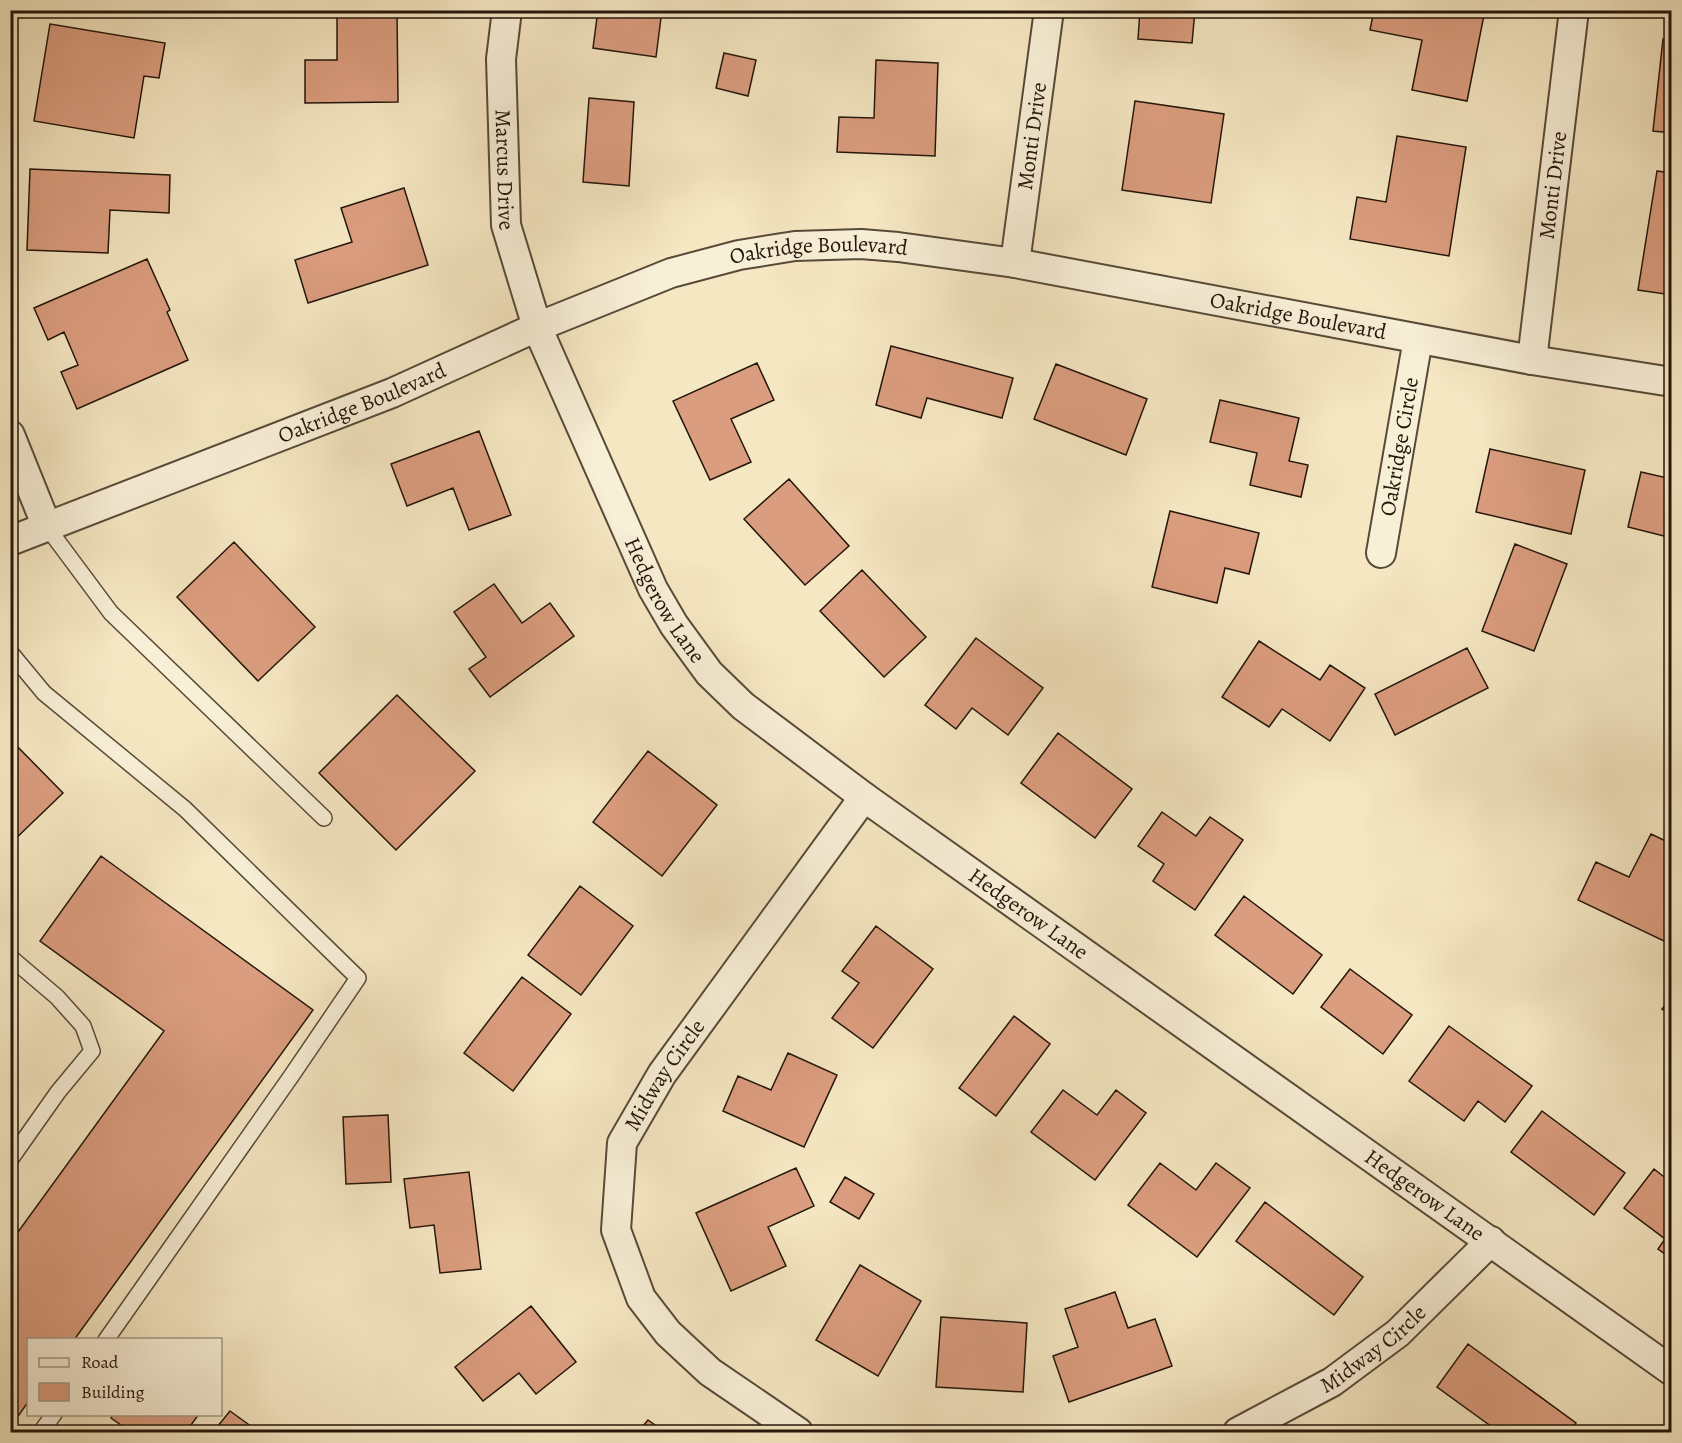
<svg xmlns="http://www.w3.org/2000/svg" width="1682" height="1443" font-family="Alegreya,serif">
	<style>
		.building { fill: #db9d7f; stroke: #23150a; stroke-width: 1.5 }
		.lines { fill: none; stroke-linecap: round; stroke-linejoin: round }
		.lane-casing { stroke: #584a38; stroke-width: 18 }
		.street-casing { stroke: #584a38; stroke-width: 32 }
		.lane { stroke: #f8efd7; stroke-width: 15 }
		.street { stroke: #f8efd7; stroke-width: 28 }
		.labels { text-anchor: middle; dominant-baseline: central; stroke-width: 4.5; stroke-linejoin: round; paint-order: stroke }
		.street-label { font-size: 22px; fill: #23150a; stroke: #f8efd7 }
	</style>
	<rect width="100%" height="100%" fill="#f5e7c2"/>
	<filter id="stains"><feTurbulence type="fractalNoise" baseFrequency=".00333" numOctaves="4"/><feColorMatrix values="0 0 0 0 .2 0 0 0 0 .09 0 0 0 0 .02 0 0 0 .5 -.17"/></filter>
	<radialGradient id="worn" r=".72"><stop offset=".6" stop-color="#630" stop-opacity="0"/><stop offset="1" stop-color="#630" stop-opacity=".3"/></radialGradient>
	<path class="building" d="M337,10H397L398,102L305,103V60H337Z
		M598,10H662L656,57L593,48Z
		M916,10H951L950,16Z
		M1140,10H1195L1192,43L1138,39Z
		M1374,10H1485L1467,101L1412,90L1422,40L1370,30Z
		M50,24L165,43L159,78L144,76L134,138L34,121Z
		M1663,39L1672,40V133L1653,131Z
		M724,53L756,60L748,96L716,88Z
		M876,60L938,63L935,156L837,152L839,117L874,118Z
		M589,98L634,102L629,186L583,182Z
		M1135,101L1224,114L1211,203L1122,190Z
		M1397,136L1466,147L1449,256L1350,239L1357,197L1386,202Z
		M30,169L170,175L169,213L110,210L108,253L27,250Z
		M1657,171L1672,173V295L1638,290Z
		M404,188L428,265L308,303L295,260L352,242L341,208Z
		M147,259L170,310L167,312L188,360L77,409L61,372L78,365L64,332L48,340L34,308Z
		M891,346L1013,378L1002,418L927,398L921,418L876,405Z
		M757,363L774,400L731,419L751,462L710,480L673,401Z
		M1056,364L1147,399L1126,455L1034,419Z
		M1220,400L1299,418L1289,461L1308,465L1301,497L1250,485L1257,453L1210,442Z
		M479,431L511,515L469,530L453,488L407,506L391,464Z
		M1490,449L1585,470L1571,534L1476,512Z
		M1641,472L1672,479V538L1628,527Z
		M789,479L849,546L805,585L744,519Z
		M1170,511L1259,533L1249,574L1225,568L1217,603L1152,587Z
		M234,542L315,627L258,681L177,597Z
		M1515,544L1567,564L1534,651L1482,631Z
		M862,570L926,637L884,677L820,611Z
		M494,584L522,623L550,603L574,636L490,697L469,669L486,657L454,612Z
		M976,638L1043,688L1008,735L972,708L956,729L925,705Z
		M1259,641L1320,680L1330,665L1365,688L1330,741L1282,709L1269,727L1222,697Z
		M1467,648L1488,688L1395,735L1375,694Z
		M397,695L475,771L396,850L319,773Z
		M1058,733L1132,789L1095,838L1021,783Z
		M10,739L63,793L10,844Z
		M648,751L717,805L662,876L593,822Z
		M1162,812L1196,836L1210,817L1243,840L1195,910L1153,881L1164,864L1138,846Z
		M1651,834L1672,844V926L1664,941L1578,900L1596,862L1629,877Z
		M101,856L313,1010L74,1340H28V1402L19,1415L10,1409V1243L164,1031L40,941Z
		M580,886L633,926L581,995L528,955Z
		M1244,896L1322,955L1293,994L1215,935Z
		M876,926L933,969L873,1048L832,1018L859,983L842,971Z
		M1350,969L1412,1015L1383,1054L1321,1007Z
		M522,977L571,1014L513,1091L464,1053Z
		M1672,996V1016L1662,1009Z
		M1014,1016L1050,1044L996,1116L959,1088Z
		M1449,1026L1532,1086L1505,1122L1478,1101L1464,1121L1409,1081Z
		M788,1053L837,1075L804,1147L723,1111L738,1076L771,1090Z
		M1063,1090L1097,1115L1116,1090L1146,1113L1095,1180L1031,1132Z
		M1542,1111L1625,1173L1594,1215L1511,1152Z
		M388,1115L391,1182L346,1184L343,1117Z
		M1160,1163L1196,1190L1216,1163L1250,1188L1197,1257L1128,1205Z
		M796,1168L814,1206L768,1227L786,1266L731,1291L696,1213Z
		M1654,1169L1672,1183V1259L1658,1249L1665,1239L1624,1208Z
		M469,1172L481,1269L440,1273L434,1225L410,1228L404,1179Z
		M845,1177L874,1194L859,1219L830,1202Z
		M1265,1202L1363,1277L1334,1315L1236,1241Z
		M860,1265L921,1301L878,1376L816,1340Z
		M1115,1292L1128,1328L1155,1319L1172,1366L1069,1402L1053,1356L1078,1347L1065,1309Z
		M531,1306L576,1362L536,1394L519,1373L483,1401L455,1367Z
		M941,1317L1027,1323L1023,1392L936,1387Z
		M1468,1344L1576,1423L1569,1432H1499L1437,1387Z
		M230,1411L259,1432H213Z
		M113,1414H199L186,1432H131L111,1418Z
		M648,1420L665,1432H638Z"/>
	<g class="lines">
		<defs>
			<path id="lane" d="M47,527L111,613L324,818
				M10,652L44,693L185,809L358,978L292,1075L106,1340
				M10,957L57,997L83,1026L92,1051L58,1092L10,1160
				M41,1432L54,1414"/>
			<g id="street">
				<path id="s1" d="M507,10L501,59L506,225L537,327L653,589L674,625L709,673L743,706L864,797L1672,1371"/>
				<path id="s2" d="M1015,263L1049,10"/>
				<path id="s3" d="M1532,360L1574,10"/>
				<path d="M10,435L47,527"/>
				<path id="s4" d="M10,541L392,393L537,327L671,273L739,255L795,246L861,244L898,247L1015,263L1532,360L1672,382"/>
				<path id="s5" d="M1381,553L1418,339"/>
				<path id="s6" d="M798,1432L710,1372L668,1333L641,1298L616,1230L622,1143L662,1074L864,797"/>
				<path id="s7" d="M1238,1432L1332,1382L1398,1333L1491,1241"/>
			</g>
		</defs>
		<use href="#lane" class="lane-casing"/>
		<use href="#street" class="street-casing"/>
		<use href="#lane" class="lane"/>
		<use href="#street" class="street"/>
	</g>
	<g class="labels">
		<g class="street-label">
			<text stroke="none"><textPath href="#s2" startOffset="128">Monti Drive</textPath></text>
			<text stroke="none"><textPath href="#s1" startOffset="160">Marcus Drive</textPath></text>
			<text stroke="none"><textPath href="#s3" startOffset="176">Monti Drive</textPath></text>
			<text stroke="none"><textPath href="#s4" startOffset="864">Oakridge Boulevard</textPath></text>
			<text stroke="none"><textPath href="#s4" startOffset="1350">Oakridge Boulevard</textPath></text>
			<text stroke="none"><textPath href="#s4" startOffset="378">Oakridge Boulevard</textPath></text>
			<text stroke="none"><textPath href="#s5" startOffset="108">Oakridge Circle</textPath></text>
			<text stroke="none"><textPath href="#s1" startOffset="624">Hedgerow Lane</textPath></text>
			<text stroke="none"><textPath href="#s1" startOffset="1110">Hedgerow Lane</textPath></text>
			<text stroke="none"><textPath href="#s6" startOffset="448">Midway Circle</textPath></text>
			<text stroke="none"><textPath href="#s1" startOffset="1596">Hedgerow Lane</textPath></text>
			<text stroke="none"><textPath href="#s7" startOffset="159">Midway Circle</textPath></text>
		</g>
	</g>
	<rect width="1682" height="1443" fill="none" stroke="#f5e7c2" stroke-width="36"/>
	<rect x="12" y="12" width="1658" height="1419" fill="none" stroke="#23150a" stroke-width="3"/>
	<rect x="18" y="18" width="1646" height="1407" fill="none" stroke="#23150a" stroke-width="1.5"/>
	<rect x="27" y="1338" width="195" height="78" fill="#f8efd7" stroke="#a39885" stroke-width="1.5"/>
	<rect x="39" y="1358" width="30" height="9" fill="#f8efd7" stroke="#a39885" stroke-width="1.5"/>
	<text x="81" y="1368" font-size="18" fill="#23150a">Road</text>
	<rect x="39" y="1383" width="30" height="18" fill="#db9d7f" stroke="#a39885" stroke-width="1.5"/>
	<text x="81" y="1398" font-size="18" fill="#23150a">Building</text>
	<rect width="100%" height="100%" filter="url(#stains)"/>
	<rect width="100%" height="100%" fill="url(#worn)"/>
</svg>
